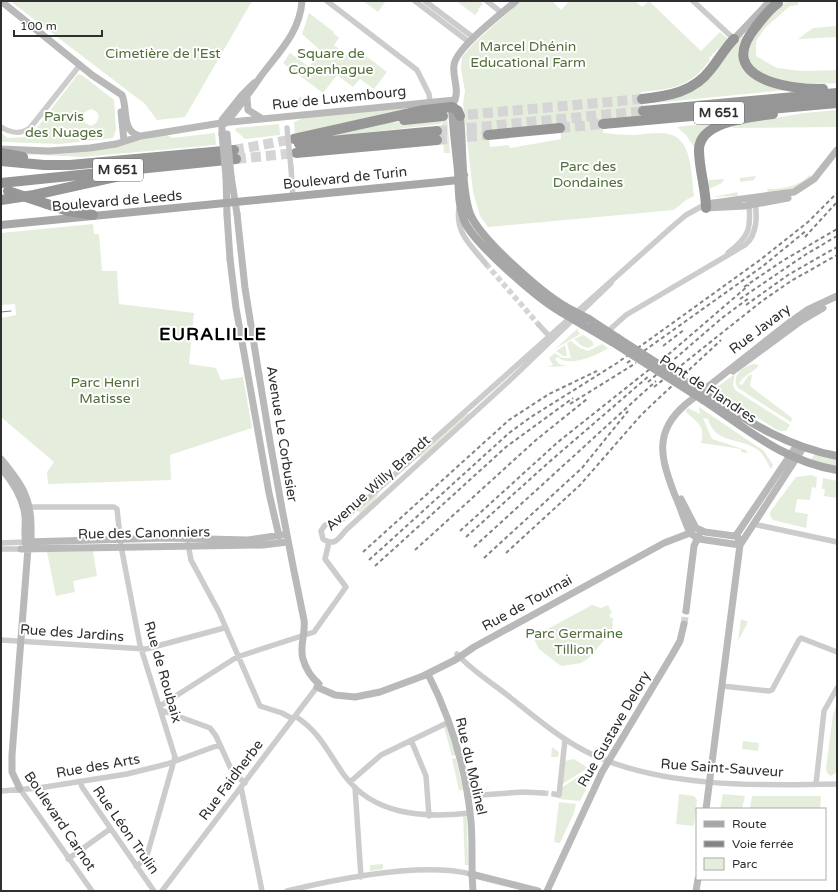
<svg xmlns="http://www.w3.org/2000/svg" width="838" height="892" font-family="'Varela Round',sans-serif">
	<style>
		.green { fill: #e5eedc; fill-rule: evenodd }
		.lines { fill: none; stroke-linecap: round; stroke-linejoin: round }
		.street-tunnel { stroke: #d5d5d5; stroke-width: 5.5; stroke-dasharray: 5.5 3; stroke-linecap: butt }
		.secondary-tunnel { stroke: #d5d5d5; stroke-width: 7; stroke-dasharray: 7 3.5; stroke-linecap: butt }
		.highway-tunnel { stroke: #d5d5d5; stroke-width: 10; stroke-dasharray: 10 5; stroke-linecap: butt }
		.street { stroke: #ccc; stroke-width: 5.5 }
		.secondary { stroke: #b9b9b9; stroke-width: 7 }
		.primary { stroke: #a7a7a7; stroke-width: 8 }
		.highway { stroke: #969696; stroke-width: 10 }
		.tram { stroke: #848484; stroke-width: 1 }
		.rail { stroke: #848484; stroke-width: 2; stroke-dasharray: 4 3; stroke-linecap: butt }
		.street-bridge { stroke: #ccc; stroke-width: 5.5 }
		.secondary-bridge { stroke: #b9b9b9; stroke-width: 7 }
		.primary-bridge { stroke: #a7a7a7; stroke-width: 8 }
		.highway-bridge { stroke: #969696; stroke-width: 10 }
		.labels { text-anchor: middle; dominant-baseline: central; stroke-width: 4; stroke-linejoin: round; paint-order: stroke }
		.shield { fill: #fff; stroke: #6d6d6d; stroke-width: 1 }
		.shield-label { font-size: 13px; font-weight: bold; fill: #2f2f2f }
		.park-label { font-size: 14px; fill: #506f39; stroke: #fff }
		.street-label { font-size: 14px; fill: #2f2f2f; stroke: #fff }
		.district-label { font-size: 18px; font-weight: bold; letter-spacing: 1px; fill: #000; stroke: #fff }
	</style>
	<rect width="100%" height="100%" fill="#fff"/>
	<path class="green" d="M10,1H252L185,117L157,120L145,104Z
		M363,1H386L378,12Z
		M456,1H479L483,4L478,9L479,10L475,15Z
		M521,1H552L561,10L569,1H635L642,7L649,1L701,51L720,32L728,39L709,58L710,60C690,87 673,89 641,92L642,102L685,94L742,33L744,37L740,46V57L786,90L643,104V117L603,124V133C614,134 624,135 635,135C652,134 675,127 685,147C692,161 692,181 694,196L686,200L674,210L488,227L480,216L473,192L463,103L465,91L461,69L462,57L473,44ZM560,125L561,139L510,148L508,145L490,147L488,132Z
		M789,1H798V5L790,6L765,28L756,41V56L777,68L801,71L837,70V83C815,85 742,85 749,49C750,41 756,35 761,28C768,18 776,5 789,1Z
		M309,13L334,32L333,33L339,38L334,45L350,58L357,49L387,72L374,89L360,79L353,87L337,75L323,93L283,63L290,53L309,67L321,51L302,34Z
		M837,26V37L798,39L813,28Z
		M78,74L82,75L114,100L116,130L113,138L60,144L1,142V132L7,138L25,137L33,133ZM91,109L97,112L99,117L96,123L91,126L85,123L83,117L85,112Z
		M300,96L311,105H294Z
		M445,104L295,137L294,122L306,117Z
		M837,110L836,127L732,128L734,125L804,113Z
		M445,114H447L450,153H444L443,140L439,135Z
		M442,119L441,124L300,140L387,123Z
		M711,123L703,132L699,188L694,147L686,135L677,127Z
		M279,124L280,135L245,139L235,130L236,128Z
		M215,133L216,145L82,157L19,154V152L49,153L166,134L172,138Z
		M810,175L812,177C799,189 785,191 768,193L767,189C784,189 797,187 810,175Z
		M756,176L754,180L740,182V178Z
		M724,179L722,183L707,190L709,180Z
		M737,192L738,196L713,197Z
		M93,224L94,234H99L102,271H117L119,304L194,313L189,364L216,368L221,380L243,377L252,428L170,455L171,480L48,484L47,472L54,462L1,417V318L16,315L15,304L1,305V233Z
		M577,329L580,334L555,349Z
		M583,335L592,341L594,345L588,348L582,346L574,339Z
		M571,341L580,348L588,351L602,344L608,348C599,355 567,368 558,357L555,359L559,364L567,366L548,367L553,365L549,358L555,353L562,358H571L567,343Z
		M565,345L567,356H563L556,351Z
		M754,364L759,365C753,373 744,374 739,384L742,385L749,375H752L750,386L792,418L791,422L738,388C730,376 743,366 754,364Z
		M735,374L733,385L735,390L790,425L786,431H779L713,390Z
		M699,407L764,451L773,465L771,469C767,464 765,455 758,450C738,436 716,445 708,419L703,418L712,439L746,450L748,453L741,452V449L701,443C706,425 697,423 685,411L688,408L700,414Z
		M467,412L469,415L421,459L419,457Z
		M815,454L837,460V468L810,461Z
		M811,475L817,477L816,488L812,487L810,500L797,499L795,512L808,514L806,528L773,520L770,516V512L796,477Z
		M823,478L837,481V498L824,496L825,489H822Z
		M380,492L373,503L361,514L357,510Z
		M93,551L97,576L73,581L75,592L56,596L47,552Z
		M592,605L601,608L608,605L612,613L609,615L611,618H613L612,631L589,658L581,663L562,666L558,664L539,649L533,637Z
		M741,619L748,622L738,641Z
		M837,703V734L835,736L837,738V772L831,776L827,773L826,768L833,715Z
		M447,726L456,755L452,756L444,727Z
		M743,741L759,743L758,751L742,749Z
		M552,747L559,752L558,757H551Z
		M456,758L463,790H459L452,759Z
		M574,759L588,768L561,785L565,761Z
		M590,769L595,772L580,801L559,799L561,788Z
		M679,794L694,796L697,800L694,825L692,826L676,824Z
		M723,794L745,796L742,809H720Z
		M752,796H821L820,809H750Z
		M559,802L576,804L574,813L560,843L554,842Z
		M465,815L467,818L468,865H465L463,816Z
		M383,864V869L370,871V865Z"/>
	<g class="lines">
		<path class="street-tunnel" d="M486,264L539,325
			M543,793L554,794"/>
		<path class="secondary-tunnel" d="M684,624L686,611"/>
		<path class="highway-tunnel" d="M453,116L642,99
			M560,128L603,124
			M437,131L643,111
			M437,140L488,135
			M234,150L294,139
			M236,159L296,153"/>
		<path class="street" d="M327,1L417,70L429,94L430,102
			M415,1L469,42
			M425,1L474,38
			M487,1L502,13
			M693,1L734,39
			M1,127C11,133 20,135 30,128L80,65
			M291,168L293,197
			M459,208C455,234 472,246 486,264
			M728,253C750,236 751,229 749,202
			M611,283L509,381L346,530C339,538 335,547 323,539L321,531L325,525L343,519L366,500L673,226L686,215L706,204
			M539,325L551,338
			M606,333L626,315L745,245C758,234 757,215 755,200
			M30,507H114L117,509L121,546L140,645L175,757L146,859L136,866
			M753,524L837,542
			M1,543L25,542
			M188,544L191,560L219,612L260,706L282,713L293,719
			M1,549H21
			M1,640L146,649L224,628
			M457,654C472,671 494,684 511,698C535,717 558,737 585,751C657,788 758,786 837,784
			M722,686L769,691L772,690L799,640L801,638L837,652
			M160,706L237,657L314,632L346,587L325,559L329,542
			M161,710L210,728L216,736L232,771L245,783
			M295,716C320,732 327,751 344,775C374,816 424,818 470,813
			M411,740L426,776L429,816
			M80,781L82,787L154,891
			M350,782L381,755L449,722
			M816,784L824,711L837,688
			M241,787L262,891
			M355,787L361,877
			M20,789L92,891
			M1,791L39,788L127,774L167,764L219,745
			M554,794L559,795L565,740
			M467,796L523,792L543,793
			M68,859L110,829
			M162,891L317,687
			M287,891C337,879 421,862 471,874"/>
		<path class="secondary" d="M1,1L92,75L122,95C128,109 121,132 140,136
			M734,39L770,1
			M247,98L248,110L261,118
			M453,104C461,90 452,79 454,65C456,48 502,13 516,1
			M121,112L124,141
			M226,123C239,108 250,92 261,76C279,52 300,32 302,1
			M222,134V120L242,95L254,83
			M1,149L49,151L90,148L116,144L141,136L221,123L455,100
			M231,176L237,214
			M226,177L227,215
			M706,204L794,192L814,179L837,150
			M706,208L745,206L788,198
			M230,259L236,308L269,493L279,536
			M733,371L801,321L823,308
			M259,375C272,457 287,539 304,620C306,633 299,646 303,659C306,670 311,677 319,684L317,687L335,695L355,697L380,692L423,676L455,660L474,647L664,543L690,533L694,526
			M1,459C21,483 32,498 31,530C31,536 32,543 28,548L12,755V772L20,789
			M1,468C12,481 23,498 25,516C26,526 23,538 27,547
			M681,499L696,528L705,532L734,536L737,534
			M737,534L797,445
			M25,542L168,538L248,540L282,535
			M740,545L699,539L690,533C684,520 680,506 674,493C661,458 653,432 686,404L790,322L807,310L837,296
			M740,545L803,448
			M21,549L263,545L287,542
			M686,611L694,546L699,535
			M428,674C451,719 466,770 471,821C473,844 471,868 473,891
			M706,809L740,545L737,534
			M471,874L538,891
			M547,891L602,772L672,655L680,641L684,624
			M696,891L698,879"/>
		<path class="primary" d="M452,107C453,129 456,150 458,171C459,188 458,204 464,220C472,242 539,300 561,312
			M460,116C463,146 461,183 469,211C477,237 542,293 566,307
			M1,225L440,182L458,180L464,175
			M589,319L618,338
			M583,325L612,342
			M708,396C749,422 788,447 837,456
			M703,400C747,429 783,461 837,470"/>
		<path class="highway" d="M778,3C769,9 762,19 755,28C715,78 788,90 823,89
			M642,99C669,96 694,92 711,69C719,59 725,48 734,39
			M643,111L837,93
			M404,120L443,116
			M603,124L837,103
			M488,135L560,128
			M294,139L424,110L452,107L458,111L460,116
			M299,144L437,131
			M1,153L23,157
			M296,153L437,140
			M1,161L44,165H70L234,150
			M1,183L236,159
			M1,200L34,195L124,175
			M47,204L68,211L93,215
			M706,208C706,189 699,169 699,150C699,121 752,117 773,114"/>
		<path class="tram" d="M1,312L11,311"/>
		<path class="rail" d="M805,237L837,202
			M744,287L784,260L837,229
			M740,299L805,255L837,236
			M746,305L788,275L837,247
			M663,346L685,329
			M627,363L763,266L807,230
			M648,382L722,318L749,298
			M654,387L762,301L791,281L837,255
			M570,404L636,363
			M460,531L558,442L670,353L749,285
			M466,537L548,463L650,375
			M474,547L656,381
			M415,550L536,440L587,399
			M363,552L509,420L549,394L597,371
			M506,553L580,485L642,414L721,340
			M484,558L582,468L628,411
			M369,560L509,433L531,417L617,363L760,260L808,222L837,193
			M375,566L506,447L573,398"/>
		<path class="street-bridge" d="M287,128L291,168"/>
		<path class="secondary-bridge" d="M222,134L226,177
			M227,134L231,176
			M237,214L245,288L259,375
			M227,215L230,259"/>
		<path class="primary-bridge" d="M566,307L589,319
			M561,312L583,325
			M618,338L708,396
			M612,342L703,400"/>
		<path class="highway-bridge" d="M8,191L47,204"/>
	</g>
	<g class="labels">
		<g class="shield">
			<rect x="694" y="102" width="50" height="22" rx="3"/>
			<rect x="93" y="159" width="50" height="22" rx="3"/>
		</g>
		<g class="shield-label">
			<text x="719" y="113">M 651</text>
			<text x="118" y="170">M 651</text>
		</g>
		<g class="park-label">
			<text x="528" y="46">Marcel Dhénin<tspan x="528" dy="16">Educational Farm</tspan></text>
			<text x="163" y="53">Cimetière de l'Est</text>
			<text x="331" y="53">Square de<tspan x="331" dy="16">Copenhague</tspan></text>
			<text x="64" y="116">Parvis<tspan x="64" dy="16">des Nuages</tspan></text>
			<text x="588" y="166">Parc des<tspan x="588" dy="16">Dondaines</tspan></text>
			<text x="105" y="382">Parc Henri<tspan x="105" dy="16">Matisse</tspan></text>
			<text x="574" y="633">Parc Germaine<tspan x="574" dy="16">Tillion</tspan></text>
		</g>
		<g class="street-label">
			<text transform="translate(339 98) rotate(-6)">Rue de Luxembourg</text>
			<text transform="translate(345 178) rotate(-6)">Boulevard de Turin</text>
			<text transform="translate(117 201) rotate(-5)">Boulevard de Leeds</text>
			<text transform="translate(760 329) rotate(-37)">Rue Javary</text>
			<text transform="translate(708 389) rotate(33)">Pont de Flandres</text>
			<text transform="translate(282 434) rotate(81)">Avenue Le Corbusier</text>
			<text transform="translate(378 483) rotate(-42)">Avenue Willy Brandt</text>
			<text transform="translate(144 533) rotate(-1)">Rue des Canonniers</text>
			<text transform="translate(527 603) rotate(-29)">Rue de Tournai</text>
			<text transform="translate(72 633) rotate(4)">Rue des Jardins</text>
			<text transform="translate(163 672) rotate(74)">Rue de Roubaix</text>
			<text transform="translate(614 729) rotate(-60)">Rue Gustave Delory</text>
			<text transform="translate(98 766) rotate(-10)">Rue des Arts</text>
			<text transform="translate(471 766) rotate(77)">Rue du Molinel</text>
			<text transform="translate(722 768) rotate(4)">Rue Saint-Sauveur</text>
			<text transform="translate(231 780) rotate(-53)">Rue Faidherbe</text>
			<text transform="translate(60 821) rotate(56)">Boulevard Carnot</text>
			<text transform="translate(126 830) rotate(55)">Rue Léon Trulin</text>
		</g>
		<g class="district-label">
			<text x="213" y="334">EURALILLE</text>
		</g>
	</g>
	<rect width="838" height="892" fill="none" stroke="#2f2f2f" stroke-width="4"/>
	<rect x="696" y="808" width="130" height="72" fill="#ffffff" stroke="#acacac"/>
	<rect x="704" y="821" width="20" height="6" fill="#a7a7a7" stroke="#acacac"/>
	<text x="732" y="828" font-size="12" fill="#2f2f2f">Route</text>
	<rect x="704" y="841" width="20" height="6" fill="#848484" stroke="#acacac"/>
	<text x="732" y="848" font-size="12" fill="#2f2f2f">Voie ferrée</text>
	<rect x="704" y="858" width="20" height="12" fill="#e5eedc" stroke="#acacac"/>
	<text x="732" y="868" font-size="12" fill="#2f2f2f">Parc</text>
	<path d="M14 30v6h88v-6" fill="none" stroke="#2f2f2f" stroke-width="2"/>
	<text x="20" y="30" font-size="12" fill="#2f2f2f" stroke="#ffffff" stroke-width="3" paint-order="stroke">100 m</text>
</svg>
